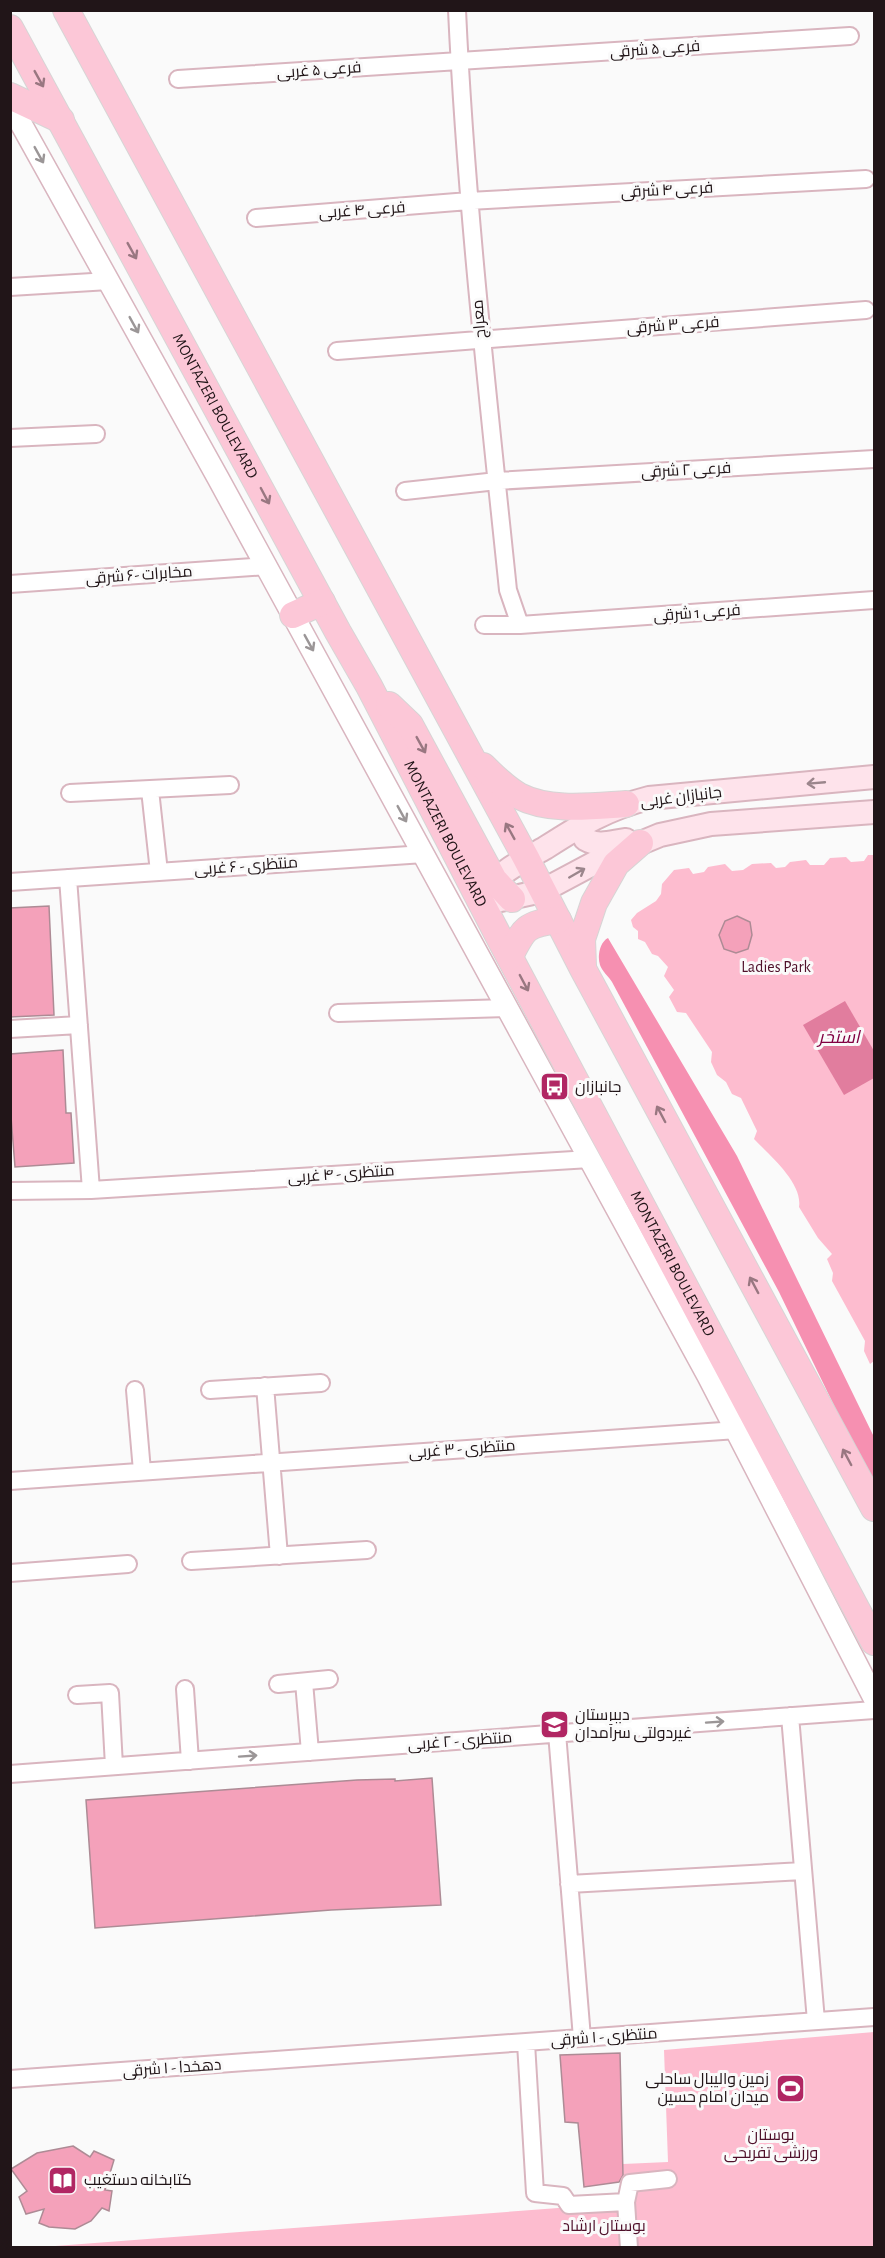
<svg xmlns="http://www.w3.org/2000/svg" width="885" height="2258" font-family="'Alegreya Sans',Cairo,sans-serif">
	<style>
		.green { fill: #fdbccf }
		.forest { fill: #f690b1 }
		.water { fill: #e17d9e }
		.building { fill: #f4a1ba; stroke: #ad8b95; stroke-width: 1.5 }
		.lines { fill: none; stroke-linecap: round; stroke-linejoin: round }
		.minor-casing { stroke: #d9b5bf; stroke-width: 20 }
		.tertiary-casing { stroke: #d9b5bf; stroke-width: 24 }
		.secondary-casing { stroke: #d9b5bf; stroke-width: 26 }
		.primary-casing { stroke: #d7d5d5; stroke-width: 28 }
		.minor { stroke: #fff; stroke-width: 16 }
		.tertiary { stroke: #fff; stroke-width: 21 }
		.secondary { stroke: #fee3eb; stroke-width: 22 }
		.primary { stroke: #fcc7d7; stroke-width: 26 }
		.oneway { stroke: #997781 }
		.oneway2 { stroke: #9b9697 }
		.oneway3 { stroke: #9b868c }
		.labels { text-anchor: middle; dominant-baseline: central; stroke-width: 6; stroke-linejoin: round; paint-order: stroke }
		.street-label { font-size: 16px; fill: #211518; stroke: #fafafa }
		.park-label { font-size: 16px; fill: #4f102a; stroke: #fafafa }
		.poi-label { font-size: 16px; fill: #211518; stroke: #fafafa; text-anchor: start }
		.water-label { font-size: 18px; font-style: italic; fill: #810142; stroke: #fafafa }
	</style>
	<rect width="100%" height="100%" fill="#fafafa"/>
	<path class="green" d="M868,855H874V1361L870,1364L864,1351L865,1341L832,1281L833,1273L827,1259L832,1254L818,1238L799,1207C803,1183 769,1155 754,1139L757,1131L741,1098L732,1094L726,1082L717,1075L711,1062L712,1052L686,1013L677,1012L669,997L674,990L664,976L668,967L658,956L652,954L645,942L638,939V931L633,927L631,920L637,913L656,901L661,894L662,884L674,870L689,868L693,874L704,872L708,867L725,864L732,871L743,870L752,864L771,863L776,868L785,867L790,862L806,860L810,865H824L830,858L846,857L851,862L864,861Z
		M874,2032V2247H630L624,2202L623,2164L668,2162L664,2050Z
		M625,2203L628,2248H29Z"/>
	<path class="forest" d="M608,938L737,1156L874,1437V1488L779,1292L612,982C609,977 602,971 600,965C597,956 600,942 608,938Z"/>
	<path class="water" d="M845,1001L874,1051V1078L844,1095L803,1025Z"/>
	<path class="building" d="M49,906L54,1015L10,1017V908Z
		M737,916L750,922L752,935L748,949L736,953L724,949L719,935L725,921Z
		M63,1050L66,1113H71L74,1163L15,1167L10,1104V1054Z
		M432,1778L441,1905L331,1910L95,1928L86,1800L357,1780L395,1779V1781Z
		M620,2053L623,2175L619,2182L584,2187L578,2123L565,2122L560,2055Z
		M73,2146L90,2157L94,2151L114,2160L105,2190L112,2191L109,2211L102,2208L91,2221L75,2229L49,2227L39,2223L44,2209L26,2214L19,2197L27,2191L11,2169L37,2153Z"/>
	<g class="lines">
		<defs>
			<path id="minor" d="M457,10C466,205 488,397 508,590L520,625
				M178,79L850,36
				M256,218L469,201L866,179
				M10,287L109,281
				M337,351L866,310
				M10,438L96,434
				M405,491L497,481L874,459
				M10,584L267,566
				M484,625H520L874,600
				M150,790L159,872
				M70,793L230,785
				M68,878L91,1190
				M10,882L424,854
				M338,1013L507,1008
				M10,1029L79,1025
				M10,1191L91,1190L590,1159
				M265,1386L279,1556
				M135,1390L142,1471
				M210,1390L321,1383
				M10,1481L737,1430
				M191,1561L367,1550
				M10,1573L128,1564
				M304,1682L310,1752
				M278,1684L329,1679
				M185,1689L190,1761
				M77,1695L110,1693L114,1766
				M790,1716L816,2021
				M557,1733L582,2038
				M10,1774L874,1710
				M569,1884L803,1871
				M526,2043L535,2193
				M10,2079L874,2017
				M535,2188V2193L563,2196L569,2205L626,2202L629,2248
				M626,2202L630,2183L668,2179"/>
			<path id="tertiary" d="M10,104L218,478L708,1376L874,1698"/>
			<path id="secondary" d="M586,821L582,831L585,839C599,847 610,842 626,840
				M483,895C498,872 522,861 545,848C581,825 606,809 649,798L874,777
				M496,901L542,891L602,859L660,835L711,824L874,812"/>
			<g id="primary">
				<path d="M66,10L526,858L583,969L874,1508"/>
				<path id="s1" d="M10,28L338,632L369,686L500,939L874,1642"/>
				<path d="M10,96L61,120"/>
				<path d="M293,615L322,602"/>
				<path d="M389,705L410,725L494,880L512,899"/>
				<path d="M483,766C494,777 505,788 519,796C550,812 593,806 626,804"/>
				<path d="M510,956C524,928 526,924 558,920"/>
				<path d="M583,966L582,939L594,903L616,864L640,843"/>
			</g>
		</defs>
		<use href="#minor" class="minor-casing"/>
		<use href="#tertiary" class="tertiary-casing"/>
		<use href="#secondary" class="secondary-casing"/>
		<use href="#primary" class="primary-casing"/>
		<use href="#minor" class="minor"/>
		<use href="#tertiary" class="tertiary"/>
		<use href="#secondary" class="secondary"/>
		<use href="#primary" class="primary"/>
	</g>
	<defs><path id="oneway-shaft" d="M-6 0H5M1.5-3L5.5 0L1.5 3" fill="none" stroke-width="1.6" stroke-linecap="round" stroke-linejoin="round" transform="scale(1.5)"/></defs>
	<g class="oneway">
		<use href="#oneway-shaft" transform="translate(39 79) rotate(61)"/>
		<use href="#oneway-shaft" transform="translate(132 251) rotate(61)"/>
		<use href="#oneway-shaft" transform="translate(265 496) rotate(62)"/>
		<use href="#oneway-shaft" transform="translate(421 745) rotate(61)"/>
		<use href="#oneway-shaft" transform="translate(510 831) rotate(-119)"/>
		<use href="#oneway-shaft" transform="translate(524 983) rotate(62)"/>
		<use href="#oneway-shaft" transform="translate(661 1114) rotate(-118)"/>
		<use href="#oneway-shaft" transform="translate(754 1285) rotate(-118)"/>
		<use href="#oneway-shaft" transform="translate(847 1457) rotate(-118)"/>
	</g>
	<g class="oneway2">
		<use href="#oneway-shaft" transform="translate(39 155) rotate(61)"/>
		<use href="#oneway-shaft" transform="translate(134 325) rotate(61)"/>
		<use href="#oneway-shaft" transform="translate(309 643) rotate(61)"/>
		<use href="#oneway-shaft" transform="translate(402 814) rotate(61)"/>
		<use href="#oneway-shaft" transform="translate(715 1722) rotate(-4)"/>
		<use href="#oneway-shaft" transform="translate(248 1756) rotate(-4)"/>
	</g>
	<g class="oneway3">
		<use href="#oneway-shaft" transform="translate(816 783) rotate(175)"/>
		<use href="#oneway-shaft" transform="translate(577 873) rotate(-30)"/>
	</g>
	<defs>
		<symbol id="bus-square" viewBox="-11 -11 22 22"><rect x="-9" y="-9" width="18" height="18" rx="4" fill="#b12663" stroke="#fafafa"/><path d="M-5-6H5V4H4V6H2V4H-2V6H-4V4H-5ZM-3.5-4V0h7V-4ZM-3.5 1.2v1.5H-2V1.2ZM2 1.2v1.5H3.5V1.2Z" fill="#fff"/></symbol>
		<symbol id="school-square" viewBox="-11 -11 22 22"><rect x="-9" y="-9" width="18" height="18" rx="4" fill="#b12663" stroke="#fafafa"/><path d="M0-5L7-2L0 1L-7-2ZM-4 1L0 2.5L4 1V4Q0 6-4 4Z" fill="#fff"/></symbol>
		<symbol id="stadium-square" viewBox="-11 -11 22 22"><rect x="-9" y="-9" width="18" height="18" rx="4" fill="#b12663" stroke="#fafafa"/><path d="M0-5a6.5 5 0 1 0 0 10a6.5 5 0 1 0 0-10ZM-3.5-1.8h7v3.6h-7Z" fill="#fff"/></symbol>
		<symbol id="library-square" viewBox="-11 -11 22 22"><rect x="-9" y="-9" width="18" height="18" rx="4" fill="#b12663" stroke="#fafafa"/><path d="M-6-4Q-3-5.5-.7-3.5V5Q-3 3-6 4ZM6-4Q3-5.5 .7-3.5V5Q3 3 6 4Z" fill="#fff"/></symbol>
	</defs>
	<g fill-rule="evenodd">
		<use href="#bus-square" x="538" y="1070" width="33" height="33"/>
		<use href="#school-square" x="538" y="1708" width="33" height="33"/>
		<use href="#stadium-square" x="774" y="2072" width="33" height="33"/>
		<use href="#library-square" x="46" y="2164" width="33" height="33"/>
	</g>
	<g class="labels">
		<g class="street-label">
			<text transform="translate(655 49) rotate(-4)">فرعی ۵ شرقی</text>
			<text transform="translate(319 70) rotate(-4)">فرعی ۵ غربی</text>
			<text transform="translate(667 190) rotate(-3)">فرعی ۴ شرقی</text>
			<text transform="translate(362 210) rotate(-4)">فرعی ۴ غربی</text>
			<text transform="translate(479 319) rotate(-95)">معراج</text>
			<text transform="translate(673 325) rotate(-4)">فرعی ۳ شرقی</text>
			<text stroke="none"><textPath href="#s1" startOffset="430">MONTAZERI BOULEVARD</textPath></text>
			<text transform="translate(686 470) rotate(-3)">فرعی ۲ شرقی</text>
			<text transform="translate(139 575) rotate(-4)">مخابرات -۶ شرقی</text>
			<text transform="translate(697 613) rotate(-4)">فرعی 1 شرقی</text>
			<text transform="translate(681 797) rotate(-7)">جانبازان غربی</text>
			<text stroke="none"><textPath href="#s1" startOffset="916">MONTAZERI BOULEVARD</textPath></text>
			<text transform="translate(246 866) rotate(-4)">منتظری - ۶ غربی</text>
			<text transform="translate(341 1174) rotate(-4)">منتظری - ۴ غربی</text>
			<text stroke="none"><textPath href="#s1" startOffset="1402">MONTAZERI BOULEVARD</textPath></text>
			<text transform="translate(462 1449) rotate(-4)">منتظری - ۳ غربی</text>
			<text transform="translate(460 1741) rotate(-4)">منتظری - ۲ غربی</text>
			<text transform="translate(604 2037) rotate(-4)">منتظری - ۱ شرقی</text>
			<text transform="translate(172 2068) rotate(-4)">دهخدا - ۱ شرقی</text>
		</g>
		<g class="park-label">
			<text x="776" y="967">Ladies Park</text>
			<text x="771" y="2135">بوستان<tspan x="771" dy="18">ورزشی تفریحی</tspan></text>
			<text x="604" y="2226">بوستان ارشاد</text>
		</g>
		<g class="poi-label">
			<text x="575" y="1087">جانبازان</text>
			<text x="575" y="1715">دبیرستان<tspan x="575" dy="18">غیردولتی سرآمدان</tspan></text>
			<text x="769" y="2079" text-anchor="end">زمین والیبال ساحلی<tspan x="769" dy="18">میدان امام حسین</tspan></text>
			<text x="84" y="2180">کتابخانه دستغیب</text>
		</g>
		<g class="water-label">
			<text x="839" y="1038">استخر</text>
		</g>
	</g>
	<rect width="885" height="2258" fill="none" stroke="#211518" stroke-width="24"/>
</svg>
